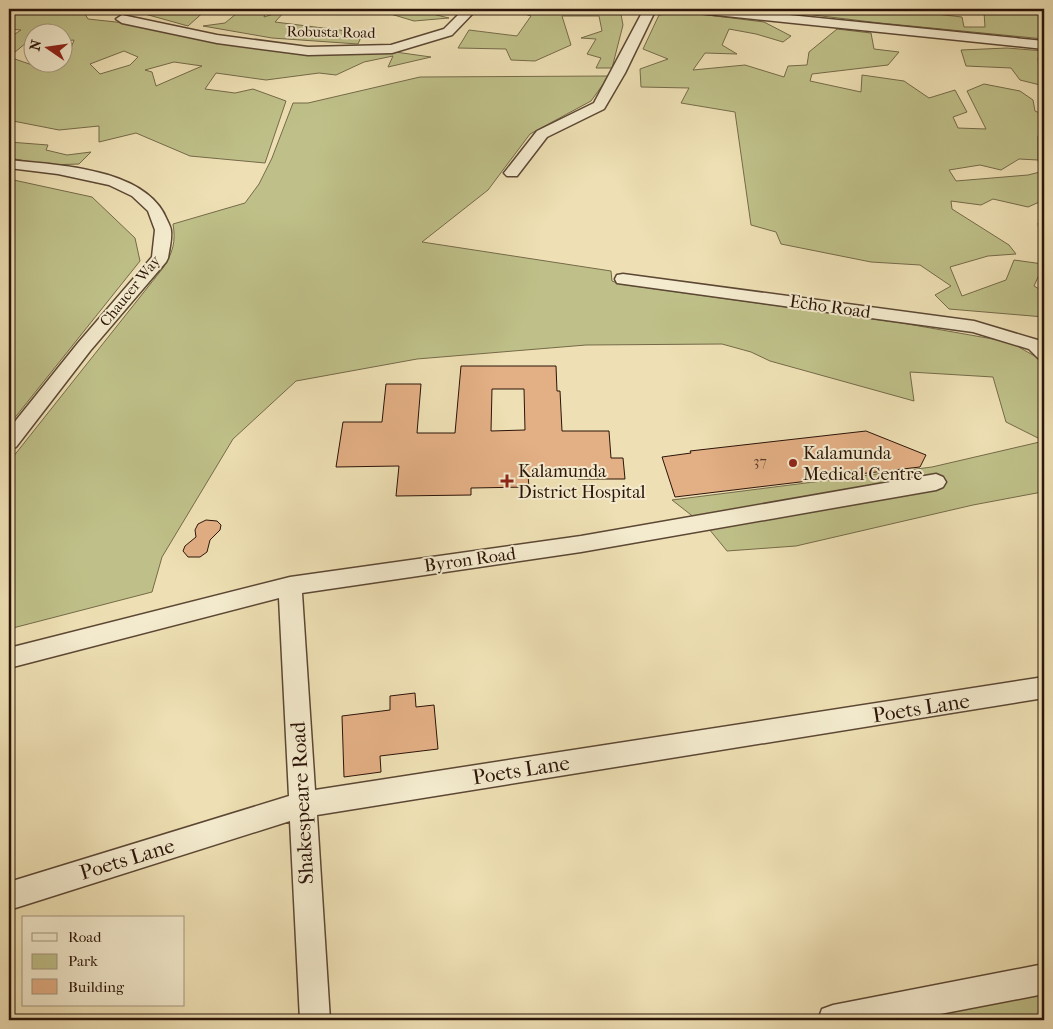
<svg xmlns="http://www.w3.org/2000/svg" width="1053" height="1029" font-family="'IM FELL French Canon',serif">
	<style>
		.green { fill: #bfc089; stroke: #756a49; fill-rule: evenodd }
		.building { fill: #e3af85; stroke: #2b1409; fill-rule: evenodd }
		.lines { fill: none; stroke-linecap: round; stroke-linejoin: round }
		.minor-casing { stroke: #5c4734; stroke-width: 3 }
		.minor { fill: #f4ebce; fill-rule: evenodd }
		.poi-dot { fill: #8f2418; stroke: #f4ebce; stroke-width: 2 }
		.labels { text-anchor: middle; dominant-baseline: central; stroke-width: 4; stroke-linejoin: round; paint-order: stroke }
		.far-street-label { font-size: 15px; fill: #2b1409; stroke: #f4ebce }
		.number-label { font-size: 15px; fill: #593b28 }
		.street-label { font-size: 18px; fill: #2b1409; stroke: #f4ebce }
		.poi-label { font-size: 18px; fill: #2b1409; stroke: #f4ebce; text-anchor: start }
		.near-street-label { font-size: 21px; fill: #2b1409; stroke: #f4ebce }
	</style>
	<rect width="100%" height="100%" fill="#eee0b4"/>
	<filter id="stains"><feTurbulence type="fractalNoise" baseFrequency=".004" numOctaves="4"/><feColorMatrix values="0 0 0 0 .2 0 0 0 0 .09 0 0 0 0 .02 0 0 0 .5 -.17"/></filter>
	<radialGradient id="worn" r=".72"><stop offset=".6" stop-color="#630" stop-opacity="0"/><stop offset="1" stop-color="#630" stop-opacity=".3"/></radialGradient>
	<path class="green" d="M9,9H82L88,19L116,22L218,43L388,51L431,57L388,67L393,56L364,62L336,75L319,73L266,80L216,73L205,89L235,93L253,89L286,101L265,163L190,156L136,133L99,142V126L59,130L13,121L9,124V38L21,30L9,29ZM32,32H62L63,41L74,40L68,56L63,59L62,62L54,63L41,68L9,57L32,38ZM124,51L138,57L130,65L100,74L90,64ZM174,62L202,66L156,86L152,72L145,70Z
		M127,9H162L173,13L207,9L188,26Z
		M242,9H266L264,17L286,10L275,22L363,33L358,44L272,38L203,26L225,23Z
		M374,9H412L449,18L414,21Z
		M509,9H620L623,25L612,68H596L601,58L587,54L596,39L581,38L602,31L599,16H562L571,45L535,61L511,60L506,49L458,48L469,30L517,36L531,16Z
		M763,9H808L829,12L838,9H934L927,13L962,17L964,27H985L984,12L979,9H1044V39L880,23Z
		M684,12L764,22L791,36L783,42L756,34L729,29L722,45L737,54L705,53L693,70L745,65L784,77L788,66L807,65L809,52L837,29L871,33L874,49L899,52L888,65L812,74L810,81L861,92L862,75L904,81L929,98L955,90L967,112L953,117L958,128L986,129L967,91L984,84L1020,91L1033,100L1035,111L1044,115V136H1038V160H1044V200L1028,207L993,199L981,205L951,201L952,209L1009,245L1016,254L988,256L950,267L962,296L1006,280L1014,260L1043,264L1038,223L1044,221V264L1034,286L1044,292V317L949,309L935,295L951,286L920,265L871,262L781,244L776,232L751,225L735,112L681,103L689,88L641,87L640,69L668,59L643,49L659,15ZM1019,159L1038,160L1040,172L1028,175L956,181L949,170L980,165L1001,170Z
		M1007,48L1044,51V59L1038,58L1040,78H1044V86L1020,80L1011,68L966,66L961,50Z
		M609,76L591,101L530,134L488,190L422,242L611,271L612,281L620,284L902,323L1010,342L1038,358L1044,387V441L1006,422L993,377L910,372L914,401L770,361L751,352L722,344L586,345L417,359L296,381L233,439L162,557L152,592L9,629V462L163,268C173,253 176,241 173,224L245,203L259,184L272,158L293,103H308L420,77Z
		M9,142L48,145L46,150L67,155L91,152L79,164L48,165L9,158Z
		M9,179L92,197L135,238L140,261L9,425Z
		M1044,441L1042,492L973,505L796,546L727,551L709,529L672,500L932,467Z
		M1044,993V1020H914Z"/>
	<path class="building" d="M461,366H556L557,391H560L562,431H609L611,458H623L625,479H578L577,475H528L529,487L471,488V495L396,496L399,466L336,467L343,422H382L386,384H421L417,433H455ZM492,389H524L525,430L491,431Z
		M866,431L926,455L920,467L859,474L857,470L823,474L825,479L675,497L662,457L691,453L690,451Z
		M206,520L217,521L221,525L220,530L210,540L207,552L200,557H188L183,551L185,546L196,537L195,530L198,524Z
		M415,693L416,707L434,705L438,749L380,756L381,772L344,777L342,716L390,710V696Z"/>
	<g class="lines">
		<defs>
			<path id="minor" d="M464,9H477L452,35L392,53L308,55L217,43L122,23L116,19L122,15L217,35L308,47L391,45L444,29Z
				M644,9H656L625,73L604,109L547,137L517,176H507L504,173L537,131L594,103Z
				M691,9H730L1044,41V49L697,13Z
				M9,160C57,165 147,168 167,220C169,224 171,228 171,231C172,240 169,250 168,258L166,262L90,351L16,447L9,449V429L78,343L152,257L155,230L148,211L132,196L109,185L58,174L9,168Z
				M623,274L974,321L1041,341L1044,344V360L1038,358L1029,349L973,332L617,283L615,279L617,275Z
				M936,474L943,477L946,482L943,487L936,490L581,552L302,593L315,790L1044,677V698L317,815L330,1020H300L290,821L9,910V882L289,796L279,598L9,668V648L290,577L581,536Z
				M1044,964V994L909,1020H818L822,1009L833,1005Z"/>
		</defs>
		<use href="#minor" class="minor-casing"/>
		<use href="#minor" class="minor"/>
	</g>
	<g class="poi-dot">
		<circle cx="793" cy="463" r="5"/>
		<path d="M504.5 473.5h5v5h5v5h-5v5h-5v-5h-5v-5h5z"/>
	</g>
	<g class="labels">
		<g class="far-street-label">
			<text transform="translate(331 32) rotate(1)">Robusta Road</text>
			<text transform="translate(130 291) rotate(-51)">Chaucer Way</text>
		</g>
		<g class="number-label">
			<text x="760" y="461">37</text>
		</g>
		<g class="street-label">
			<text transform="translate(830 307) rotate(8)">Echo Road</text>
			<text transform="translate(470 560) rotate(-8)">Byron Road</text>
		</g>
		<g class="poi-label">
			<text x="803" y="453">Kalamunda<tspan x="803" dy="21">Medical Centre</tspan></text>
			<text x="518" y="471">Kalamunda<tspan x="518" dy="21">District Hospital</tspan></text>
		</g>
		<g class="near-street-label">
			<text transform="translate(921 708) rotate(-9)">Poets Lane</text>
			<text transform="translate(521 770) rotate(-9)">Poets Lane</text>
			<text transform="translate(302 803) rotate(-93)">Shakespeare Road</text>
			<text transform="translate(127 859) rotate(-17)">Poets Lane</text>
		</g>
	</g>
	<rect width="1053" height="1029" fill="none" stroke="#eee0b4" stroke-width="30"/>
	<rect x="10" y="10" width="1033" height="1009" fill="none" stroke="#2b1409" stroke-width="2.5"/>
	<rect x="15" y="15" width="1023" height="999" fill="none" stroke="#2b1409"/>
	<rect x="22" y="916" width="162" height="90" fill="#f4ebce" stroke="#a4957f"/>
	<rect x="32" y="933" width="25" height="8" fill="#f4ebce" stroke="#a4957f"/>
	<text x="68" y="942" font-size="15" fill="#2b1409">Road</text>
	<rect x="32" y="954" width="25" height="15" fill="#bfc089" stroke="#a4957f"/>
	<text x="68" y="966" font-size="15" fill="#2b1409">Park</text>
	<rect x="32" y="979" width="25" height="15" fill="#e3af85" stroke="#a4957f"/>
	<text x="68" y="992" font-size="15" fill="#2b1409">Building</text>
	<g transform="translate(48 48) rotate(283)"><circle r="24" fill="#f4ebce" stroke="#a4957f"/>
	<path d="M0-4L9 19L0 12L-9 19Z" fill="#8f2418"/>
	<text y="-8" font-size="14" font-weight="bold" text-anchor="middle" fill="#2b1409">N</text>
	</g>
	<rect width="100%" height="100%" filter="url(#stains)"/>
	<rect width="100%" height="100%" fill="url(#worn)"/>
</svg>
